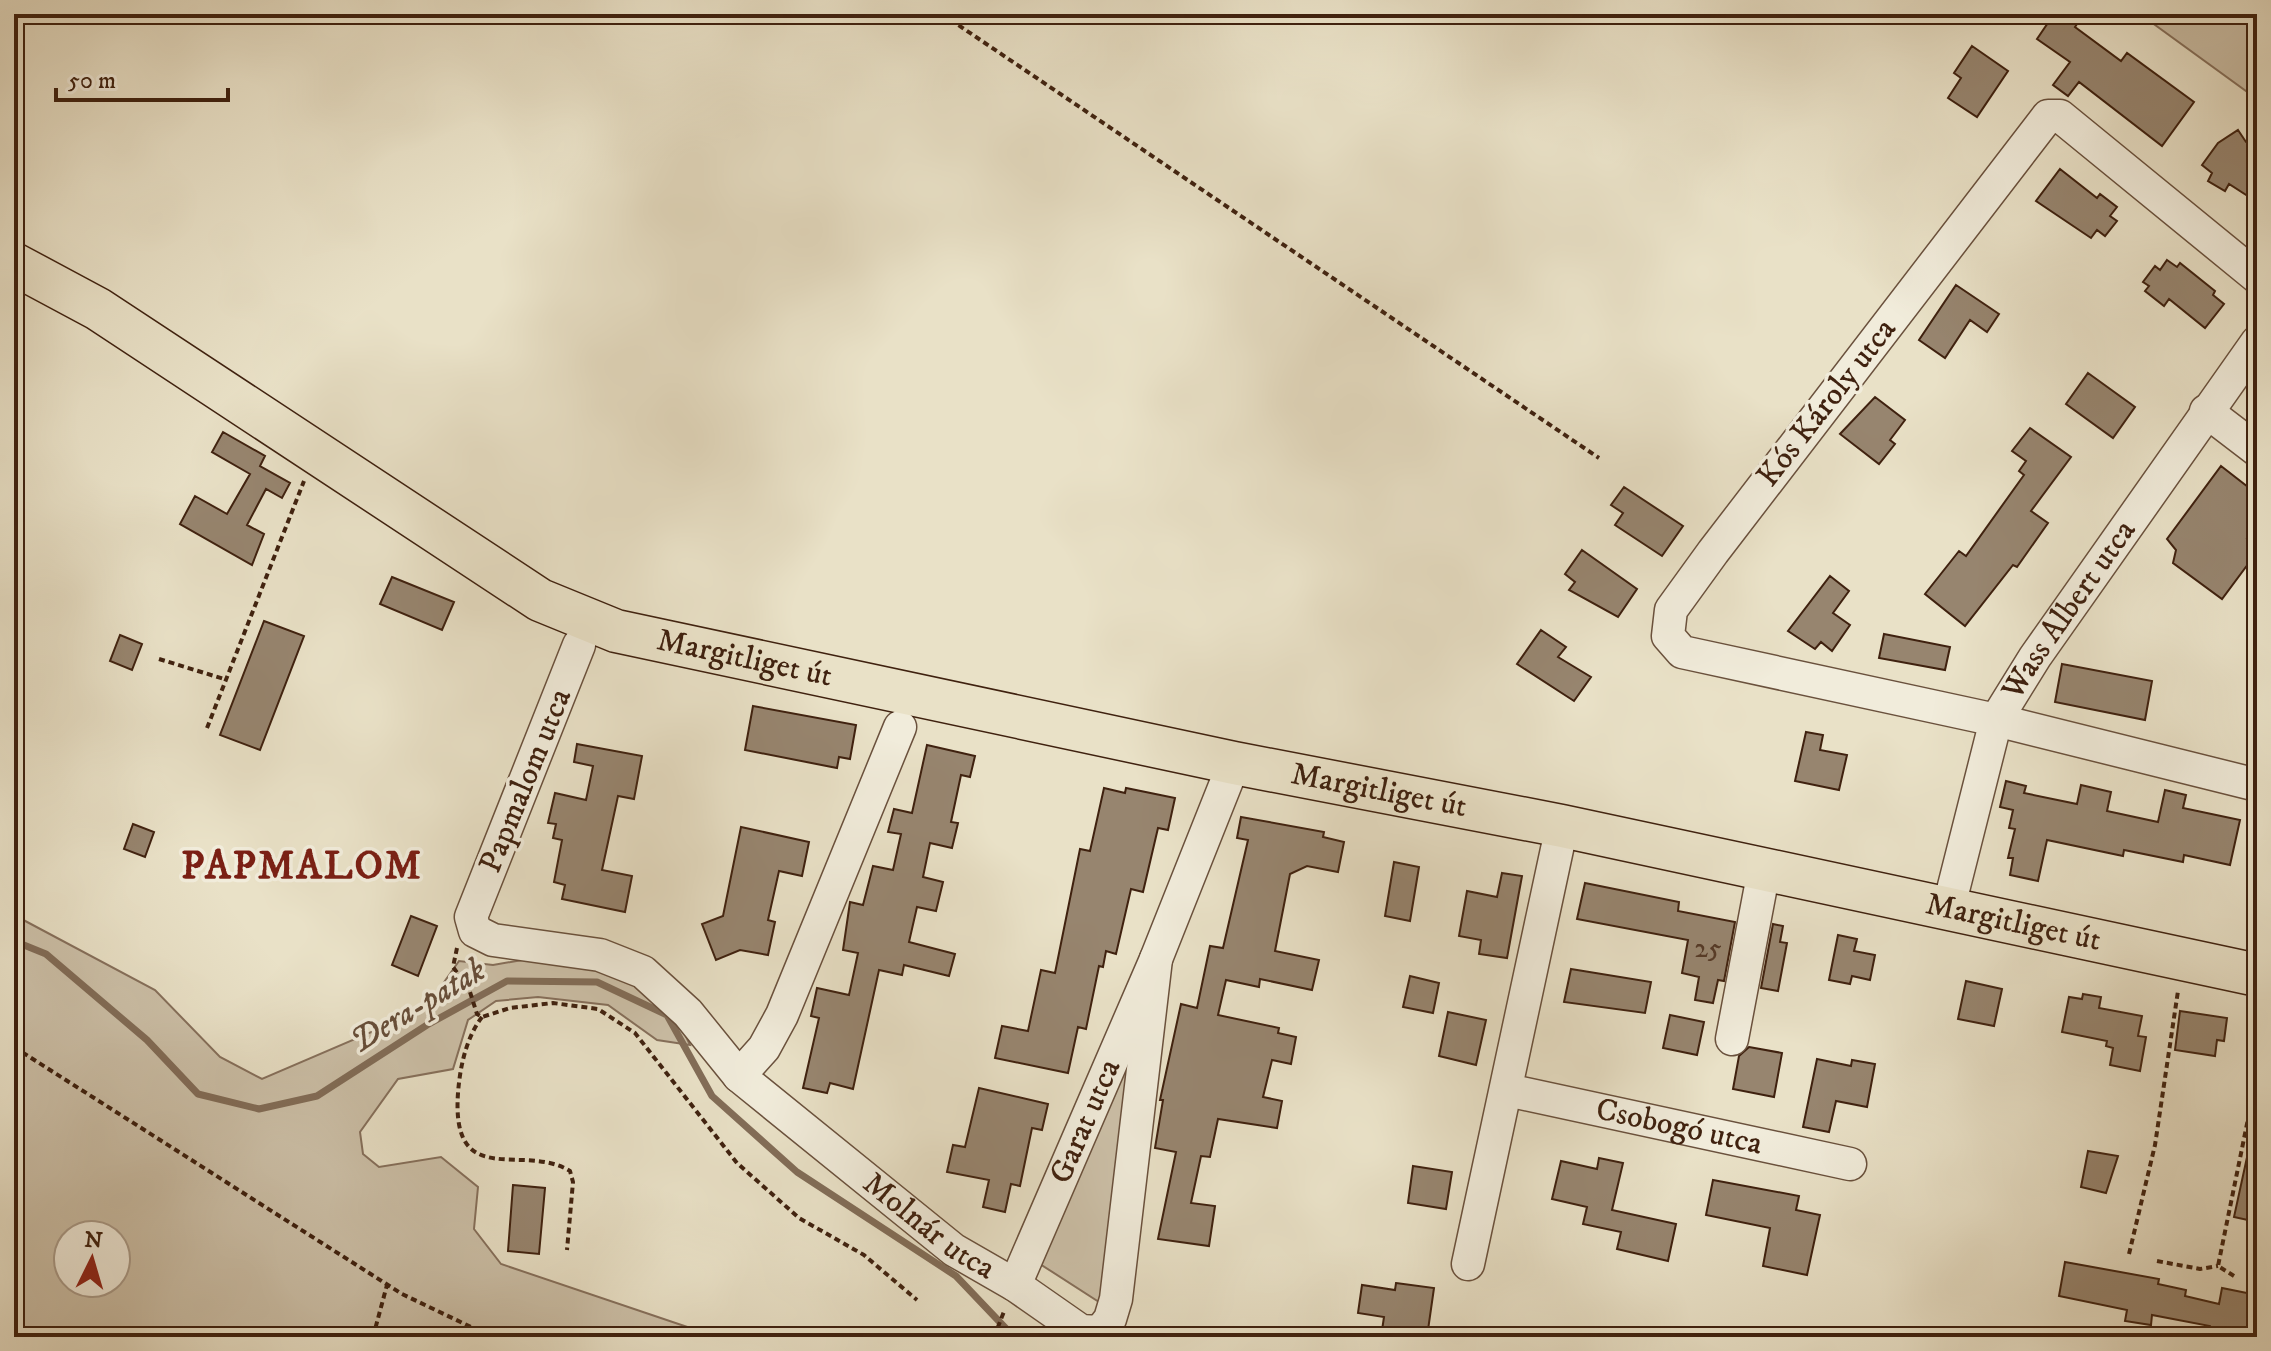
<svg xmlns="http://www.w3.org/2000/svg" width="2271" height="1351" font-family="'IM FELL DW Pica',serif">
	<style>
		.green { fill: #ccc0a8; stroke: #86705c; stroke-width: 2; fill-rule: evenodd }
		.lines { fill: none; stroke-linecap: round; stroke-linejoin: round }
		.stream { stroke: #826d58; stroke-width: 7 }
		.building { fill: #97856f; stroke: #3f210f; stroke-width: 2 }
		.minor-casing { stroke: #6a513d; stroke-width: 35 }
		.major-casing { stroke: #3f210f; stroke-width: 45 }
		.path { stroke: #3f210f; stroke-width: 4; stroke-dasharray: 6 4; stroke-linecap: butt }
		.minor { stroke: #f1ecdb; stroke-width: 32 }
		.major { stroke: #e9e1c7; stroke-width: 42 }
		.labels { text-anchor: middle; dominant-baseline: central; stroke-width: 7; stroke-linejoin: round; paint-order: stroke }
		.number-label { font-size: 28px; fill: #553a27 }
		.street-label { font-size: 32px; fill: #3f210f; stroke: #f1ecdb }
		.water-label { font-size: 34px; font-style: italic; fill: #664d39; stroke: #f1ecdb }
		.district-label { font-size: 40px; font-weight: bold; letter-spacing: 2px; fill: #7a1f14; stroke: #f1ecdb }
	</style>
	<rect width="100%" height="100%" fill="#e9e1c7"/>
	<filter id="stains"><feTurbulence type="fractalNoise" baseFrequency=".0025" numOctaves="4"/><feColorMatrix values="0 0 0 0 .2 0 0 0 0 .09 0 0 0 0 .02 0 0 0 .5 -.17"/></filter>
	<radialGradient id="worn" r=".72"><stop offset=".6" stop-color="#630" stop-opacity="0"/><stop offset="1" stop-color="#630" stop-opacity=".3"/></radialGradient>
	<path class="green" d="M2140,14H2257V99Z
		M14,915L155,990L220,1057L262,1079L425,1009L459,961L493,965L534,958L584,966L645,983L676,1015L690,1045L657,1040L608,1005L538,997L496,1001L468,1020L453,1069L398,1079L360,1132L363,1154L379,1167L441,1157L478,1187L474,1229L501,1264L717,1337H14ZM68,1235H116V1283H68Z
		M1139,1022L1106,1295L1099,1302L1040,1264Z"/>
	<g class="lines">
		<path class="stream" d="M14,941L46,954L147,1040L198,1094L259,1109L317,1096L427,1025L507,981L597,982L667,1015L712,1096L797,1172L956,1276L1014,1337"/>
	</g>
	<path class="building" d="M2054,14H2084L2075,27L2121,61L2127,53L2194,102L2162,146L2079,82L2068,96L2053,85L2070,62L2037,39Z
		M1972,46L2008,71L1977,117L1948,98L1961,78L1954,73Z
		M2238,130L2246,142L2257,145V202L2229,184L2225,191L2208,181L2212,173L2202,165L2218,143Z
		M2060,169L2097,198L2100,194L2117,207L2110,216L2117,221L2105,236L2097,230L2091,238L2036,201Z
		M2167,260L2177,267L2180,263L2215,291L2213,295L2224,304L2205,328L2169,299L2164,306L2145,291L2149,286L2143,282L2155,266L2160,270Z
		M1956,285L1999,314L1987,332L1970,320L1945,358L1919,340Z
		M2088,373L2135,407L2113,438L2066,404Z
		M1875,397L1905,420L1890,440L1895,444L1879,464L1840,434Z
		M2030,428L2071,457L2031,511L2048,523L2017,567L2013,565L1965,626L1925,594L1959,551L1966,556L2024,475L2019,471L2026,461L2012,451Z
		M223,432L265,456L260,466L290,483L282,498L266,489L247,525L264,534L252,565L180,524L195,496L227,514L250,474L212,452Z
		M2221,466L2257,494V524L2247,538L2257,546V552L2222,599L2173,563L2176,550L2167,539Z
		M1624,487L1683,526L1662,556L1615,525L1623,513L1611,505Z
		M1582,550L1637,589L1618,617L1569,590L1575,582L1565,574Z
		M1830,576L1849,591L1833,613L1850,625L1832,651L1821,642L1815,649L1788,631Z
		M392,577L454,602L442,630L380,604Z
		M264,621L304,636L260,750L220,735Z
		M1541,630L1566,647L1558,657L1591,677L1574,701L1517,664Z
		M1884,634L1950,647L1945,670L1879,658Z
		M120,635L142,644L132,670L110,661Z
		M2062,664L2152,681L2145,720L2055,702Z
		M753,706L856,725L850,759L839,757L837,768L745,750Z
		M1806,732L1823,735L1820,750L1847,755L1839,790L1795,781Z
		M577,744L642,756L634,799L618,796L602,870L632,876L625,912L562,899L565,885L554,882L562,840L553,838L556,824L548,823L555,793L586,800L593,766L574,762Z
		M927,745L975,756L970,777L961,775L951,822L958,823L952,848L930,843L923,877L943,882L936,911L917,907L909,942L955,954L949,976L904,965L902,975L879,970L853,1089L830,1083L827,1093L803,1088L819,1018L811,1016L817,988L849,995L858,953L843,950L850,902L863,905L873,866L893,870L901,834L888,832L894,809L912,813Z
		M2006,781L2026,786L2024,793L2077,804L2081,785L2111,792L2107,811L2158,822L2165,790L2186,795L2183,808L2240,820L2230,865L2184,855L2183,862L2124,850L2123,856L2047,840L2038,881L2010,875L2013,858H2008L2015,829L2009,828L2013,810L2000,807Z
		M1104,788L1125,793L1126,788L1175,798L1168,830L1158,828L1143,892L1131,889L1116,954L1106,951L1103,967L1099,966L1086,1029L1078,1027L1068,1073L995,1058L1002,1026L1028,1031L1041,970L1055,973L1080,849L1090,851Z
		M1241,817L1324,832L1323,837L1344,842L1338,872L1307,866L1290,874L1275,951L1319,960L1312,990L1260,979L1259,987L1226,980L1218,1015L1279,1028L1278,1033L1296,1037L1291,1064L1272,1060L1263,1097L1282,1101L1277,1128L1218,1119L1210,1157L1201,1156L1191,1203L1215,1206L1209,1246L1158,1239L1176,1152L1155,1148L1163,1100H1160L1181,1004L1197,1008L1210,946L1223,948L1248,840L1237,838Z
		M133,824L154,832L145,857L124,849Z
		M741,827L809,842L802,876L779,871L768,920L775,922L768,955L740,950L716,960L702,924L723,916Z
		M1394,862L1419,867L1410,921L1385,916Z
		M1502,873L1522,876L1507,958L1479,954L1481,940L1459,936L1467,891L1497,897Z
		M1585,883L1679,902L1678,911L1735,922L1724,981L1718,980L1713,1003L1695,1000L1699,977L1682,973L1688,940L1577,919Z
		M411,916L437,926L418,976L392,965Z
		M1773,924L1783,926L1780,942L1787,943L1778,991L1761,988Z
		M1838,935L1857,939L1854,951L1875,955L1870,980L1852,976L1850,984L1829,980Z
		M1571,969L1651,982L1645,1013L1564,1002Z
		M1410,976L1439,983L1433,1013L1403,1007Z
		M1966,981L2002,989L1994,1026L1958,1019Z
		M2083,994L2101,997L2099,1008L2142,1016L2138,1036L2146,1037L2140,1071L2110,1065L2113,1048L2106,1046L2107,1041L2062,1032L2069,997L2082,999Z
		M2180,1011L2227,1018L2224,1041L2217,1040L2215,1056L2175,1050Z
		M1448,1012L1486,1020L1476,1065L1439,1056Z
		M1670,1015L1704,1022L1697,1055L1663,1048Z
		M1749,1047L1782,1053L1774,1097L1733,1089L1739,1056Z
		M1817,1059L1851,1066L1852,1060L1875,1064L1867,1107L1836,1101L1829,1132L1803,1127Z
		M979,1088L1048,1104L1042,1130L1032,1128L1020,1186L1011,1184L1005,1212L983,1207L989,1180L947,1172L953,1145L965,1147Z
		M2249,1148L2257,1149V1222L2234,1217Z
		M2088,1151L2118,1156L2106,1193L2081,1187Z
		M1599,1158L1623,1163L1612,1210L1676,1224L1668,1261L1617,1249L1621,1232L1583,1224L1587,1207L1552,1199L1561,1161L1597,1169Z
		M1413,1166L1452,1172L1446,1209L1408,1203Z
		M1713,1180L1799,1196L1796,1210L1820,1215L1807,1275L1763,1266L1770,1228L1706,1215Z
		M513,1185L545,1188L539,1254L508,1251Z
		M2065,1262L2159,1279L2158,1284L2186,1290L2185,1296L2219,1304L2222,1288L2257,1295V1337H2212L2210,1326L2152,1315L2151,1325L2125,1321L2127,1310L2059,1296Z
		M1396,1283L1434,1288L1427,1337H1381L1384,1317L1358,1313L1362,1285L1395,1290Z"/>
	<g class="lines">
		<defs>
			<g id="minor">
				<path d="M2257,277L2060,116H2048L1713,552L1671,610L1668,636L1682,652L1996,720L2257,785"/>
				<path d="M2206,411L2257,450"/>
				<path id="s1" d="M579,645L471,917L475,931L493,940L600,955L643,972L688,1013L739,1076L954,1250L1015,1285L1081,1331L1100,1332L1110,1319L1116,1299L1156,959"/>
				<path id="s2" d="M1948,910L1996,720L2035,657L2257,342"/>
				<path d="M1732,1039L1764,870"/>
				<path d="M739,1076L764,1048L782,1015L900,727"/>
				<path id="s3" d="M1507,1090L1850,1164"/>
				<path d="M1468,1264L1562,826"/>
				<path id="s4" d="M1015,1285L1156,959L1234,763"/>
			</g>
			<g id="major">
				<path id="s5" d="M14,264L98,309L540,600L616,631L1234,763L1562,826L2257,975"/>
			</g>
		</defs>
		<use href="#minor" class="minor-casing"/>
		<use href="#major" class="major-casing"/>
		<path class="path" d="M942,14L1599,458
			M159,659L224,679
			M207,728L304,481
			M457,948L453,967L469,989L477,1014L482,1017L510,1008L553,1003L598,1009L635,1033L737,1163L799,1218L864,1255L917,1300
			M482,1017C466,1038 460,1067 458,1093C451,1192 523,1142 570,1171L573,1182L567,1250
			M14,1047L402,1294L492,1337
			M2129,1254L2155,1145L2178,991
			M2157,1261L2200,1269L2218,1266
			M2234,1276L2218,1266L2257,1075
			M373,1337L387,1285
			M994,1337L1005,1309"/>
		<use href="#minor" class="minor"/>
		<use href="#major" class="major"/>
	</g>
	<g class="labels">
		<g class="number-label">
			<text x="1708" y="948">25</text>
		</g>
		<g class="street-label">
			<text transform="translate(1827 403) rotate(-52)">Kós Károly utca</text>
			<text stroke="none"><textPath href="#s2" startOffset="328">Wass Albert utca</textPath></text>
			<text stroke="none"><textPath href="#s5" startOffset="838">Margitliget út</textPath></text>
			<text transform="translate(526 781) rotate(-68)">Papmalom utca</text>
			<text stroke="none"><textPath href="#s5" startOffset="1486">Margitliget út</textPath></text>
			<text stroke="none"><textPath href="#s5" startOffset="2134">Margitliget út</textPath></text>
			<text stroke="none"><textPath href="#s4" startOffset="178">Garat utca</textPath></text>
			<text stroke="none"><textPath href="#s3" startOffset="176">Csobogó utca</textPath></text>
			<text stroke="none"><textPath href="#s1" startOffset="866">Molnár utca</textPath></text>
		</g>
		<g class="water-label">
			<text transform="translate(418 1006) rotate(-31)">Dera-patak</text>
		</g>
		<g class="district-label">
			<text x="302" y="867">PAPMALOM</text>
		</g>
	</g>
	<rect width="2271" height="1351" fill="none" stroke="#e9e1c7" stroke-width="48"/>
	<rect x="16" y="16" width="2239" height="1319" fill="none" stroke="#3f210f" stroke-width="4"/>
	<rect x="24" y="24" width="2223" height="1303" fill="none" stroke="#3f210f" stroke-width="2"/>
	<g transform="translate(92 1259) rotate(5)"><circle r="38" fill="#f1ecdb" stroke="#aa9b89" stroke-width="2"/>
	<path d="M0-6L14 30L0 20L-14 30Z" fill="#8f2418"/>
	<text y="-12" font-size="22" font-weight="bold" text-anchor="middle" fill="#3f210f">N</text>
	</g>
	<path d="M56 88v12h172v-12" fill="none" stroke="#3f210f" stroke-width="4"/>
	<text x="68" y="88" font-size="24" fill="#3f210f" stroke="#f1ecdb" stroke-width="6" paint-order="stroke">50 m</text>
	<rect width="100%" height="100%" filter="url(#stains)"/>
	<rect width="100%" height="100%" fill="url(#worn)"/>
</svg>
